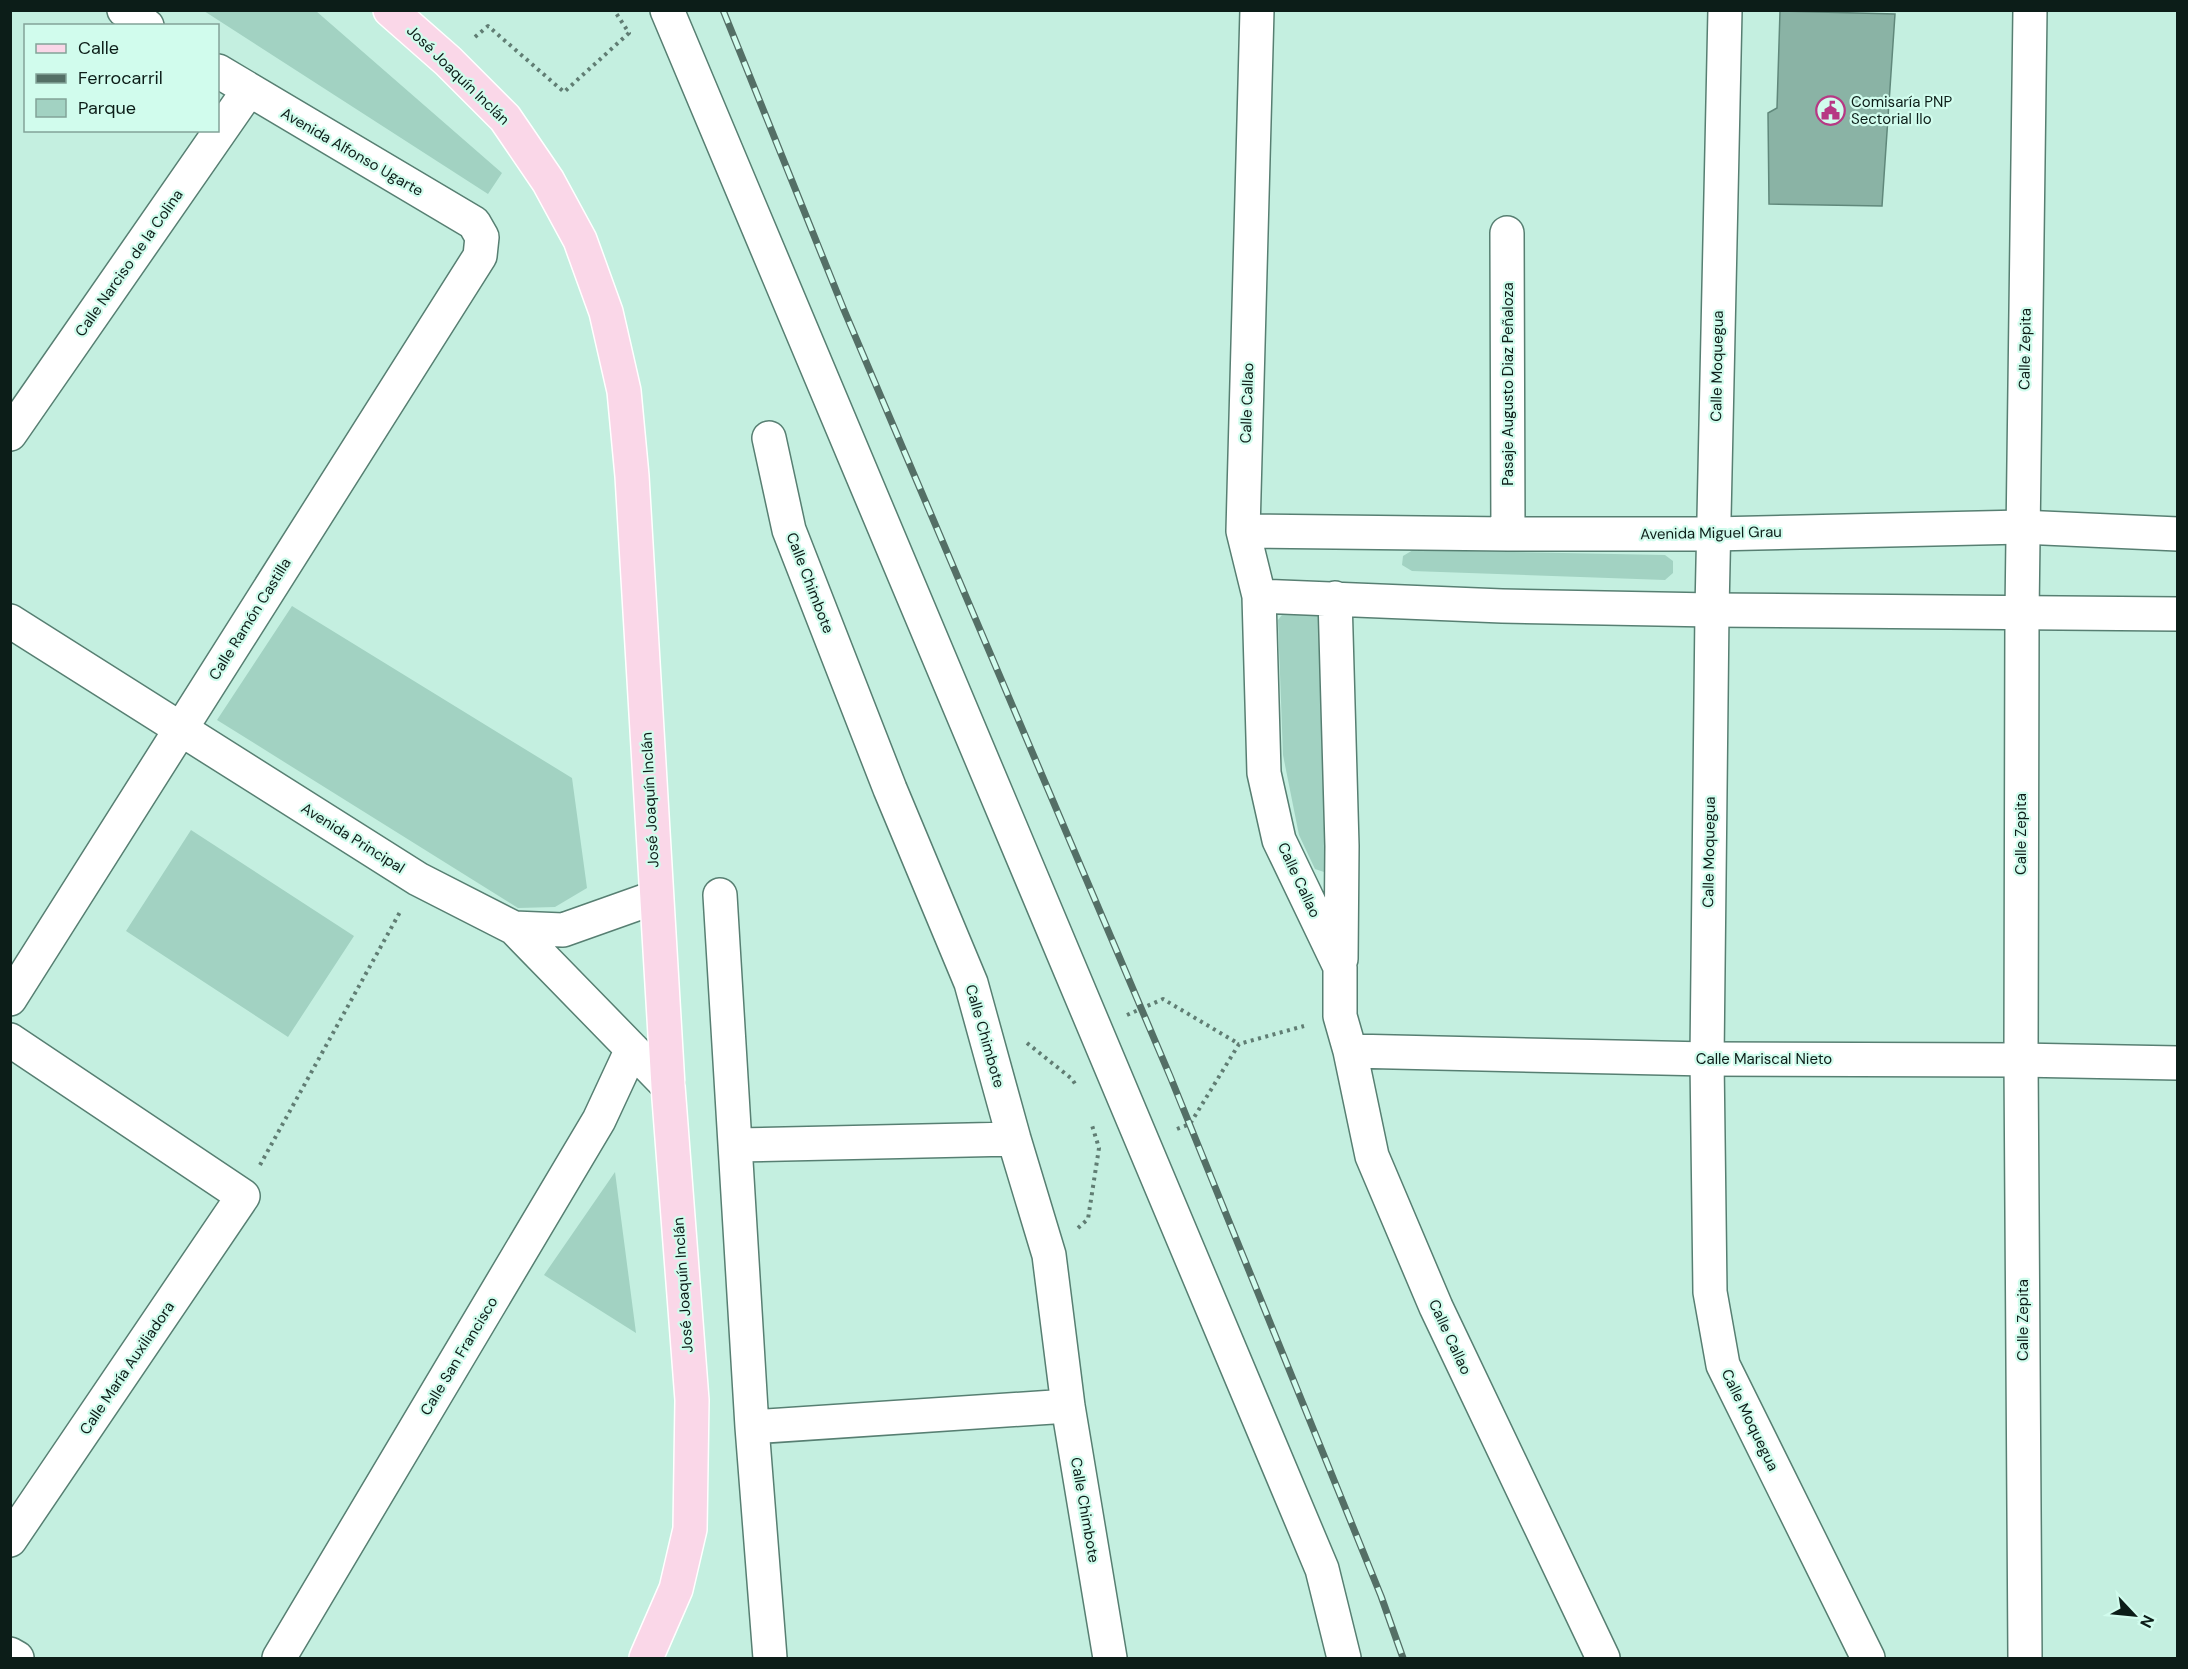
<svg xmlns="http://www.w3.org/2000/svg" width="2188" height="1669" font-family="'DM Sans',sans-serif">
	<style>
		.green { fill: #a2d2c2 }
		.building { fill: #8ab3a5; stroke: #60887b; stroke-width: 1.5 }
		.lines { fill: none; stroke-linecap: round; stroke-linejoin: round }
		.street-casing { stroke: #577f72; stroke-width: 36 }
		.secondary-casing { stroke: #577f72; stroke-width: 36 }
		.primary-casing { stroke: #fff; stroke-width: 36 }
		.path { stroke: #607d73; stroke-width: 4; stroke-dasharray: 3 4.5; stroke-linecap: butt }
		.street { stroke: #fff; stroke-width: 33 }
		.secondary { stroke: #fff; stroke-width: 33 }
		.primary { stroke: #fad7e8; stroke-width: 33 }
		.rail-casing { stroke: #546f66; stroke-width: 7 }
		.rail { stroke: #d1fced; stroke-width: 4.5; stroke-dasharray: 14; stroke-linecap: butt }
		.labels { text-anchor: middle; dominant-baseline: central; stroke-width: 4.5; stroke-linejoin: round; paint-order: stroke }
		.street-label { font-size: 15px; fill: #0c1d18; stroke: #d1fced }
		.poi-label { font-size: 15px; fill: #0c1d18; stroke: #d1fced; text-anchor: start }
	</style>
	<rect width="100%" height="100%" fill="#c4efe0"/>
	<path class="green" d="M204,11H316L502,173L488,194Z
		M1413,550L1665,555L1673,561V573L1665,580L1412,571L1402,565L1403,556Z
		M292,606L572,778L587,888L555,907L518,908L217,720Z
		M1285,611L1321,615L1328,868L1324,872L1315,869L1299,835L1283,755L1278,620Z
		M191,830L354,936L288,1037L126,931Z
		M615,1172L636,1333L544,1275Z"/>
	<path class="building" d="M1780,11L1895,14L1882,206L1769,204L1768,113L1777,108Z"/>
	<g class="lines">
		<defs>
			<path id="street" d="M124,10L147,26
				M667,10L1322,1569L1344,1658
				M1257,10L1243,531L1259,596L1264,773L1279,840L1340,967V1016L1350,1051L1372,1156L1436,1307L1603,1658
				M1507,233L1508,534
				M10,434L248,91
				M769,438L789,530L890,789L971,983L1014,1139L1049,1255L1068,1406L1110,1658
				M1243,531L1508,534H1713L2023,527L2178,534
				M1259,596L1502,606L1712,610L2178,614
				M1335,598L1342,846L1341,959
				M10,621L418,879L514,928L668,1086
				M720,895L752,1427L770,1658
				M514,928L563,930L656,897
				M10,999L480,256L482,237L474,223L218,71
				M10,1040L243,1196L10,1540
				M1350,1051L1707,1059L2021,1060L2178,1063
				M736,1145L1014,1139
				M752,1427L1068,1406
				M10,1654L17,1658
				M279,1658L599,1120L632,1049"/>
			<path id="secondary" d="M1725,10L1712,610L1707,1059L1710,1292L1723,1365L1868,1658
				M2025,1658L2021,1060L2022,613L2030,10"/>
			<path id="primary" d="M390,10L448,61L505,118L548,181L580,240L606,312L624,391L632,476L668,1086L692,1400L690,1529L676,1589L646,1658"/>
		</defs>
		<use href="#street" class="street-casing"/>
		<use href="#secondary" class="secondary-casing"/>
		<use href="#primary" class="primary-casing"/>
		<path class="path" d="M475,37L488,26L564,92L629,33L614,10
			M1127,1015L1163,999L1239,1044
			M1027,1043L1072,1079L1077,1087
			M1177,1129L1190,1124L1239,1044L1304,1026
			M260,1165L400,912
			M1078,1228L1088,1219L1099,1148L1091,1122"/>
		<use href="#street" class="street"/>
		<use href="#secondary" class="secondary"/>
		<use href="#primary" class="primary"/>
		<defs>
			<path id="rail" d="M723,10L844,310L1170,1076L1381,1596L1403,1658"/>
		</defs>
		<use href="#rail" class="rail-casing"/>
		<use href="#rail" class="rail"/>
	</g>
	<defs>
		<symbol id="civic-ring" viewBox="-11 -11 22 22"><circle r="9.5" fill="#d1fced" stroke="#b73884" stroke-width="1.5"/><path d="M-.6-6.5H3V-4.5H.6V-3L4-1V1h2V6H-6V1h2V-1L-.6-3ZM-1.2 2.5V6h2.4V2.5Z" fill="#b73884"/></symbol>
	</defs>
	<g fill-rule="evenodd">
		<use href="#civic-ring" x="1814" y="94" width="33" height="33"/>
	</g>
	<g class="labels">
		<g class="street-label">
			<text transform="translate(458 75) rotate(44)">José Joaquín Inclán</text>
			<text transform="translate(352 152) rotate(30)">Avenida Alfonso Ugarte</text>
			<text transform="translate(129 263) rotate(-55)">Calle Narciso de la Colina</text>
			<text transform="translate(2025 349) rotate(-89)">Calle Zepita</text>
			<text transform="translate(1717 366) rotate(-89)">Calle Moquegua</text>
			<text transform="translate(1508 384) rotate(-90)">Pasaje Augusto Diaz Peñaloza</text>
			<text transform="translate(1247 403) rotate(-88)">Calle Callao</text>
			<text transform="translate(1711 533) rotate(-1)">Avenida Miguel Grau</text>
			<text transform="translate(810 583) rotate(69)">Calle Chimbote</text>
			<text transform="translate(250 619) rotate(-58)">Calle Ramón Castilla</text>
			<text transform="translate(650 800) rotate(-93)">José Joaquín Inclán</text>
			<text transform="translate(2021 834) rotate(-90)">Calle Zepita</text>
			<text transform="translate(353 838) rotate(32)">Avenida Principal</text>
			<text transform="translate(1709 852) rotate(-89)">Calle Moquegua</text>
			<text transform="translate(1299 880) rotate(65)">Calle Callao</text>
			<text transform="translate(985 1036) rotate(74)">Calle Chimbote</text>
			<text x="1764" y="1059">Calle Mariscal Nieto</text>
			<text transform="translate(683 1285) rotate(-94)">José Joaquín Inclán</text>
			<text transform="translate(2023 1320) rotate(-90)">Calle Zepita</text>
			<text transform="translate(1450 1337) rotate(65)">Calle Callao</text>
			<text transform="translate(459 1356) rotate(-59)">Calle San Francisco</text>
			<text transform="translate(127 1368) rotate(-56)">Calle María Auxiliadora</text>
			<text transform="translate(1750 1420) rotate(64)">Calle Moquegua</text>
			<text transform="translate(1085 1510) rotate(80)">Calle Chimbote</text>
		</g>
		<g class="poi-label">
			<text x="1851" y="102">Comisaría PNP<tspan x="1851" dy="17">Sectorial Ilo</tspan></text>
		</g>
	</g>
	<rect width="2188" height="1669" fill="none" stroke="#0c1d18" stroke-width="24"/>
	<rect x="24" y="24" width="195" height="108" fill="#d1fced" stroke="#82a398" stroke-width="1.5"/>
	<rect x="36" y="44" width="30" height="9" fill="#fad7e8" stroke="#82a398" stroke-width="1.5"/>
	<text x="78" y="54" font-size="18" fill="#0c1d18">Calle</text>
	<rect x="36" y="74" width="30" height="9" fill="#546f66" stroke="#82a398" stroke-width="1.5"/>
	<text x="78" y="84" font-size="18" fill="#0c1d18">Ferrocarril</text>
	<rect x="36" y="99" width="30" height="18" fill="#a2d2c2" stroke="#82a398" stroke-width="1.5"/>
	<text x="78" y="114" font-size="18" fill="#0c1d18">Parque</text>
	<g transform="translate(2134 1615) rotate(116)" stroke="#d1fced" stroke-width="4.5" paint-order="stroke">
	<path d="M0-4.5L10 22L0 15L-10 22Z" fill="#0c1d18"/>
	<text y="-9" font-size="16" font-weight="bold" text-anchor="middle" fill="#0c1d18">N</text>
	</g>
</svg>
